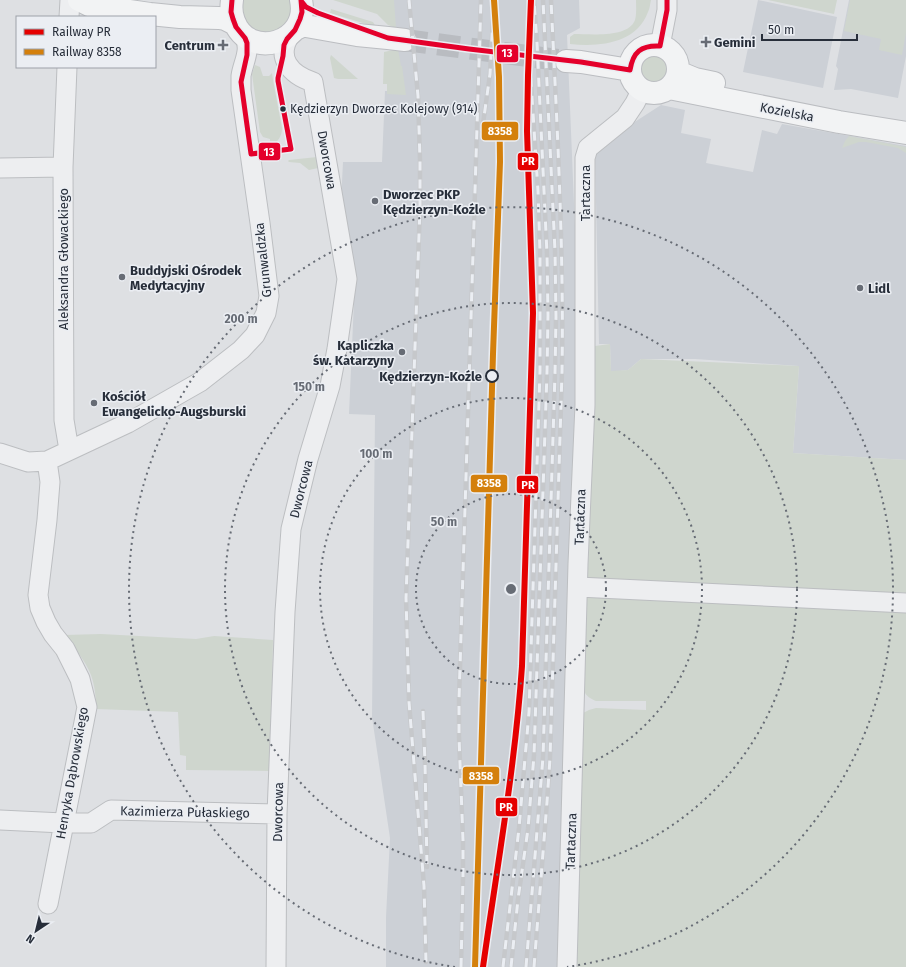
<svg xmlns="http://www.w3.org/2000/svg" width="906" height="967" font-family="'Fira Sans',sans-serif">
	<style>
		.built { fill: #ccd0d6 }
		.green { fill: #cfd6ce }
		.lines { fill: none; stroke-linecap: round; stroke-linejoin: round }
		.major-tunnel { stroke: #b9bcc1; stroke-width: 22; stroke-dasharray: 22 11; stroke-linecap: butt }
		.minor-casing { stroke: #bcbec1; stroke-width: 21 }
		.major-casing { stroke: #bbbdc1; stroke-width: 24 }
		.minor { stroke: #edeef0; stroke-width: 19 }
		.major { stroke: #f2f3f4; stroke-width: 22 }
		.rail-casing { stroke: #c6c8cb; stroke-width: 4.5 }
		.rail { stroke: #ebeef3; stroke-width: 3; stroke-dasharray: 9; stroke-linecap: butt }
		.bus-1-casing { stroke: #ebeef3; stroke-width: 8 }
		.bus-1 { stroke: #e4002b; stroke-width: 5 }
		.rail-1-casing { stroke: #ebeef3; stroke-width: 9 }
		.rail-2-casing { stroke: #ebeef3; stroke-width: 9 }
		.rail-1 { stroke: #e50000; stroke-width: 6 }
		.rail-2 { stroke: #d4800c; stroke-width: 6 }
		.ring { fill: none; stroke: #676c75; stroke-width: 2; stroke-dasharray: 2 4 }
		.poi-dot { fill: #676c75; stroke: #ebeef3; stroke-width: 1.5 }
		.bus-dot { fill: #272e3a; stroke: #ebeef3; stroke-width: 1.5 }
		.stop-dot { fill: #ebeef3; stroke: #272e3a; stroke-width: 2 }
		.labels { text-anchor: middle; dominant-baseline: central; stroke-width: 3; stroke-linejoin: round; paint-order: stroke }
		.bus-label { font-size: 12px; fill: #272e3a; stroke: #ebeef3; text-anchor: start }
		.poi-label { font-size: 13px; font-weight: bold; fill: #272e3a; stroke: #ebeef3; text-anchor: start }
		.street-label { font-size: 13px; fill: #272e3a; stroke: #ebeef3 }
		.stop-label { font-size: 13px; font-weight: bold; fill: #272e3a; stroke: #ebeef3; text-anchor: end }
		.centre { fill: #676c75; stroke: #ebeef3; stroke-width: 2 }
		.ring-label { font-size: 12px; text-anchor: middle; font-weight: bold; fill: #676c75; stroke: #ebeef3; stroke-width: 3; stroke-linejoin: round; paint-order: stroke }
		.line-badge { stroke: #ebeef3; stroke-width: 1.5 }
		.badge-label { font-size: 11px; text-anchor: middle; font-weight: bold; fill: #fff }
	</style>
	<rect width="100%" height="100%" fill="#dee0e3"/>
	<path class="built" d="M391,0H579L580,28L567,35L578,300L577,450L558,967H386V917L390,838L372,717L375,415L349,414L354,301L340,222L343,162H382L385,91H398Z
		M758,0L837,17L823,88L743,72Z
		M849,0H906V56L898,98L851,89L834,90L838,69L836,66Z
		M661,105L685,110L681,133L711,139L706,163L753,172L762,130L777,134L782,124L906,146V460L793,453L799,366L695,359H641L628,370L611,372L610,344H599L595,153L630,125Z"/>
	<path class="green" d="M243,0H291L292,11L285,27L270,34L254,31L243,18L241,6Z
		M333,0H394L396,28L388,25L377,14Z
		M636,0H651C650,4 650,8 648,12C636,44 599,47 570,44V37L574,34C589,34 626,38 634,22C637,18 636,5 636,0Z
		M768,0H837L834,14Z
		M850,0H906V33L902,55L879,50L881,39L844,31Z
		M331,9L373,22L376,27L330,13Z
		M398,49L401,66H402L406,95L387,94V84H383L384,52Z
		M637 68a17 17 0 1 1 34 0a17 17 0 1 1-34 0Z
		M331,55L358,79H338L334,78L330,58Z
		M255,65L260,67L263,76H269L272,73L273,80L282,128C282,136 278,143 270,145V139L263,137L260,132L252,74Z
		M849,136L906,147V153L898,148L866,142H859L842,148L845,141Z
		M317,157L318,169V168L309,170L300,163L289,162L288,161L289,160Z
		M610,344L611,371L628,370L641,359L799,366L793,453L906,460V967H576L583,713L589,710L596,708L646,710V701H596C591,699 586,696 584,691L595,346Z
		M101,634L196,639L214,636L273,640L270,771L186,770V756L180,755L178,712L96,709C96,698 95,686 91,675C85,660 74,647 64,635Z"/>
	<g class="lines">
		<path class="major-tunnel" d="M405,40L566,61"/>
		<defs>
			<path id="minor" d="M69,17L70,0
				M660,46L667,10V0
				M67,67L63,167L64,420L69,450
				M0,168L63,167
				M0,453L28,462L47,461L128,423L200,382L241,350L255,335L266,313L269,296L260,223L241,90C241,85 241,81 241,76C243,62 252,50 244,35
				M47,461L50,482L47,520L38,595L40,608L46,622L53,634L65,649L80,679L87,707L48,904
				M578,587L906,603
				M0,820L63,823H91L111,810L277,814
				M276,967L277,814L285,612L291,529L308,459L330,386L337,349L347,279L313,82C291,75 275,58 290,35
				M567,967L578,564L585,405V158L588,148L625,118L635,103L642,89"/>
			<path id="major" d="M79,0L89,5L150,14L180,17L219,18L225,19L235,24
				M232,0C231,7 231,14 234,21C249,61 310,43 301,0
				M296,29L302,26H306L357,35L388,38L405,40
				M630 69a24 24 0 1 1 48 0a24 24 0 1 1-48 0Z
				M566,61L581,62L630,70
				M678,72L695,79L714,83
				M669,88L839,122L906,133"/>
		</defs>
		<use href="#minor" class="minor-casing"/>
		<use href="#major" class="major-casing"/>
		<use href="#minor" class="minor"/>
		<use href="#major" class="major"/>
		<defs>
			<path id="rail" d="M409,0L418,96L420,160V207L406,598L409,702L424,886L426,962
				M482,131L490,74L494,0
				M423,711L425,763L427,867
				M461,967L463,878V840L459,737V699L481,0
				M503,967L519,828L529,712L540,371V252L538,191L529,51
				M511,967L518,899L528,829L534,755L547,372L548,315L547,254L537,43L534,0
				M526,967L543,757L555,373L556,317L555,251L543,0
				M534,967L547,802L550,758L562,372C564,248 557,124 551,0"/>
		</defs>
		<use href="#rail" class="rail-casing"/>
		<use href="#rail" class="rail"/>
		<defs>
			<path id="bus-1" d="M232,0L231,12L233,19L236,27L245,38L247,43V55L241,82L251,154L291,149L278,81V78L283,56L284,45L287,39L295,30L300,19L302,12L301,0
				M302,2L306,7L318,13L388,38L469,49L581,62L630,70C633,52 641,45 660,46L667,10V0"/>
		</defs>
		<use href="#bus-1" class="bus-1-casing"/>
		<use href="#bus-1" class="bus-1"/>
		<defs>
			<path id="rail-1" d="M483,967C497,867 515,767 522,666L533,313L527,131L528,75L531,0"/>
			<path id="rail-2" d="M475,967L493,354L500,162L499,77L494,0"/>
		</defs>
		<use href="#rail-1" class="rail-1-casing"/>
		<use href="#rail-2" class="rail-2-casing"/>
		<use href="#rail-1" class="rail-1"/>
		<use href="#rail-2" class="rail-2"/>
	</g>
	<g class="ring">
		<circle cx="511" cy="589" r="95"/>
		<circle cx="511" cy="589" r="191"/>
		<circle cx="511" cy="589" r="286"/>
		<path d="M455 967A382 382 0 1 1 567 967"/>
	</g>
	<g class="poi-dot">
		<path d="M704 36h4v4h4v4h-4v4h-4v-4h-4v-4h4z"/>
		<path d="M221 39h4v4h4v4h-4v4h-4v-4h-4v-4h4z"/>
		<circle cx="375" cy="201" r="4"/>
		<circle cx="122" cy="277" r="4"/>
		<circle cx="860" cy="288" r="4"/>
		<circle cx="402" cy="352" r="4"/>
		<circle cx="94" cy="403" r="4"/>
	</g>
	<circle class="bus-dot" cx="283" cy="109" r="3.5"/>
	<circle class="stop-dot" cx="492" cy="376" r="6"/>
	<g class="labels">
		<g class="bus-label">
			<text x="290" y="109">Kędzierzyn Dworzec Kolejowy (914)</text>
		</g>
		<g class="poi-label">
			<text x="714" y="42">Gemini</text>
			<text x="215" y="45" text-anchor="end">Centrum</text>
			<text x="383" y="194">Dworzec PKP<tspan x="383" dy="15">Kędzierzyn-Koźle</tspan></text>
			<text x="130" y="270">Buddyjski Ośrodek<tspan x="130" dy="15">Medytacyjny</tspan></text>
			<text x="868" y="288">Lidl</text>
			<text x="394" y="345" text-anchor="end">Kapliczka<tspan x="394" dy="15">św. Katarzyny</tspan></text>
			<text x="102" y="396">Kościół<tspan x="102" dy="15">Ewangelicko-Augsburski</tspan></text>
		</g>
		<g class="street-label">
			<text transform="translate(787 112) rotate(11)">Kozielska</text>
			<text transform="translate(327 160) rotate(80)">Dworcowa</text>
			<text transform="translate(585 193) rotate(-90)">Tartaczna</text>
			<text transform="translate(63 259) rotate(-90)">Aleksandra Głowackiego</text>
			<text transform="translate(263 260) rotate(-96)">Grunwaldzka</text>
			<text transform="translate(301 489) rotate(-76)">Dworcowa</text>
			<text transform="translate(580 517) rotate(-88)">Tartaczna</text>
			<text transform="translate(72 773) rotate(-80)">Henryka Dąbrowskiego</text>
			<text transform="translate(185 812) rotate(1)">Kazimierza Pułaskiego</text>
			<text transform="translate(278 812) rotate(-89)">Dworcowa</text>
			<text transform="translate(571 841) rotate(-88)">Tartaczna</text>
		</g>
		<g class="stop-label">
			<text x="482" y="376">Kędzierzyn-Koźle</text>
		</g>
	</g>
	<circle cx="511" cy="589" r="6" class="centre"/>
	<g class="ring-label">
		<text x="241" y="323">200 m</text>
		<text x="309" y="391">150 m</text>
		<text x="376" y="458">100 m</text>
		<text x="444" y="526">50 m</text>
	</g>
	<g class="line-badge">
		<rect x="496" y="44" width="23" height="19" rx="4" fill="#e4002b"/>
		<rect x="481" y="121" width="38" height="20" rx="4" fill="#d4800c"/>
		<rect x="258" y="142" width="23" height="19" rx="4" fill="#e4002b"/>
		<rect x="517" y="152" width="22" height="19" rx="4" fill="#e50000"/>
		<rect x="470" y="474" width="38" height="19" rx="4" fill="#d4800c"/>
		<rect x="516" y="475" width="23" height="19" rx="4" fill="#e50000"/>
		<rect x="462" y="766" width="38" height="19" rx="4" fill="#d4800c"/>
		<rect x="495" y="797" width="23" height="20" rx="4" fill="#e50000"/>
	</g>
	<g class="badge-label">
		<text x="507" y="57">13</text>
		<text x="500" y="135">8358</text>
		<text x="269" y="156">13</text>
		<text x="528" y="165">PR</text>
		<text x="489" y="487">8358</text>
		<text x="528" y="489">PR</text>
		<text x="481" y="780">8358</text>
		<text x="506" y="811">PR</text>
	</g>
	<rect x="16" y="16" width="140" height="52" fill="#ebeef3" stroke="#9da1a9"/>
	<rect x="24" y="29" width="20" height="6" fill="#e50000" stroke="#9da1a9"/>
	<text x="52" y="36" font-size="12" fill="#272e3a">Railway PR</text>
	<rect x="24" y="49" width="20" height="6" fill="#d4800c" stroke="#9da1a9"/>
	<text x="52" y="56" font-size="12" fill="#272e3a">Railway 8358</text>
	<g transform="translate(36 931) rotate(215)" stroke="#ebeef3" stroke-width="3" paint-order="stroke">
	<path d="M0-3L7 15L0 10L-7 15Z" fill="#272e3a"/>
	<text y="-6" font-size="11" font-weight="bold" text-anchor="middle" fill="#272e3a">N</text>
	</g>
	<path d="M762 34v6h95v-6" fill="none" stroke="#272e3a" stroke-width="2"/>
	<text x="768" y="34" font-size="12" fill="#272e3a" stroke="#ebeef3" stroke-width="3" paint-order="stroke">50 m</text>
</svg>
